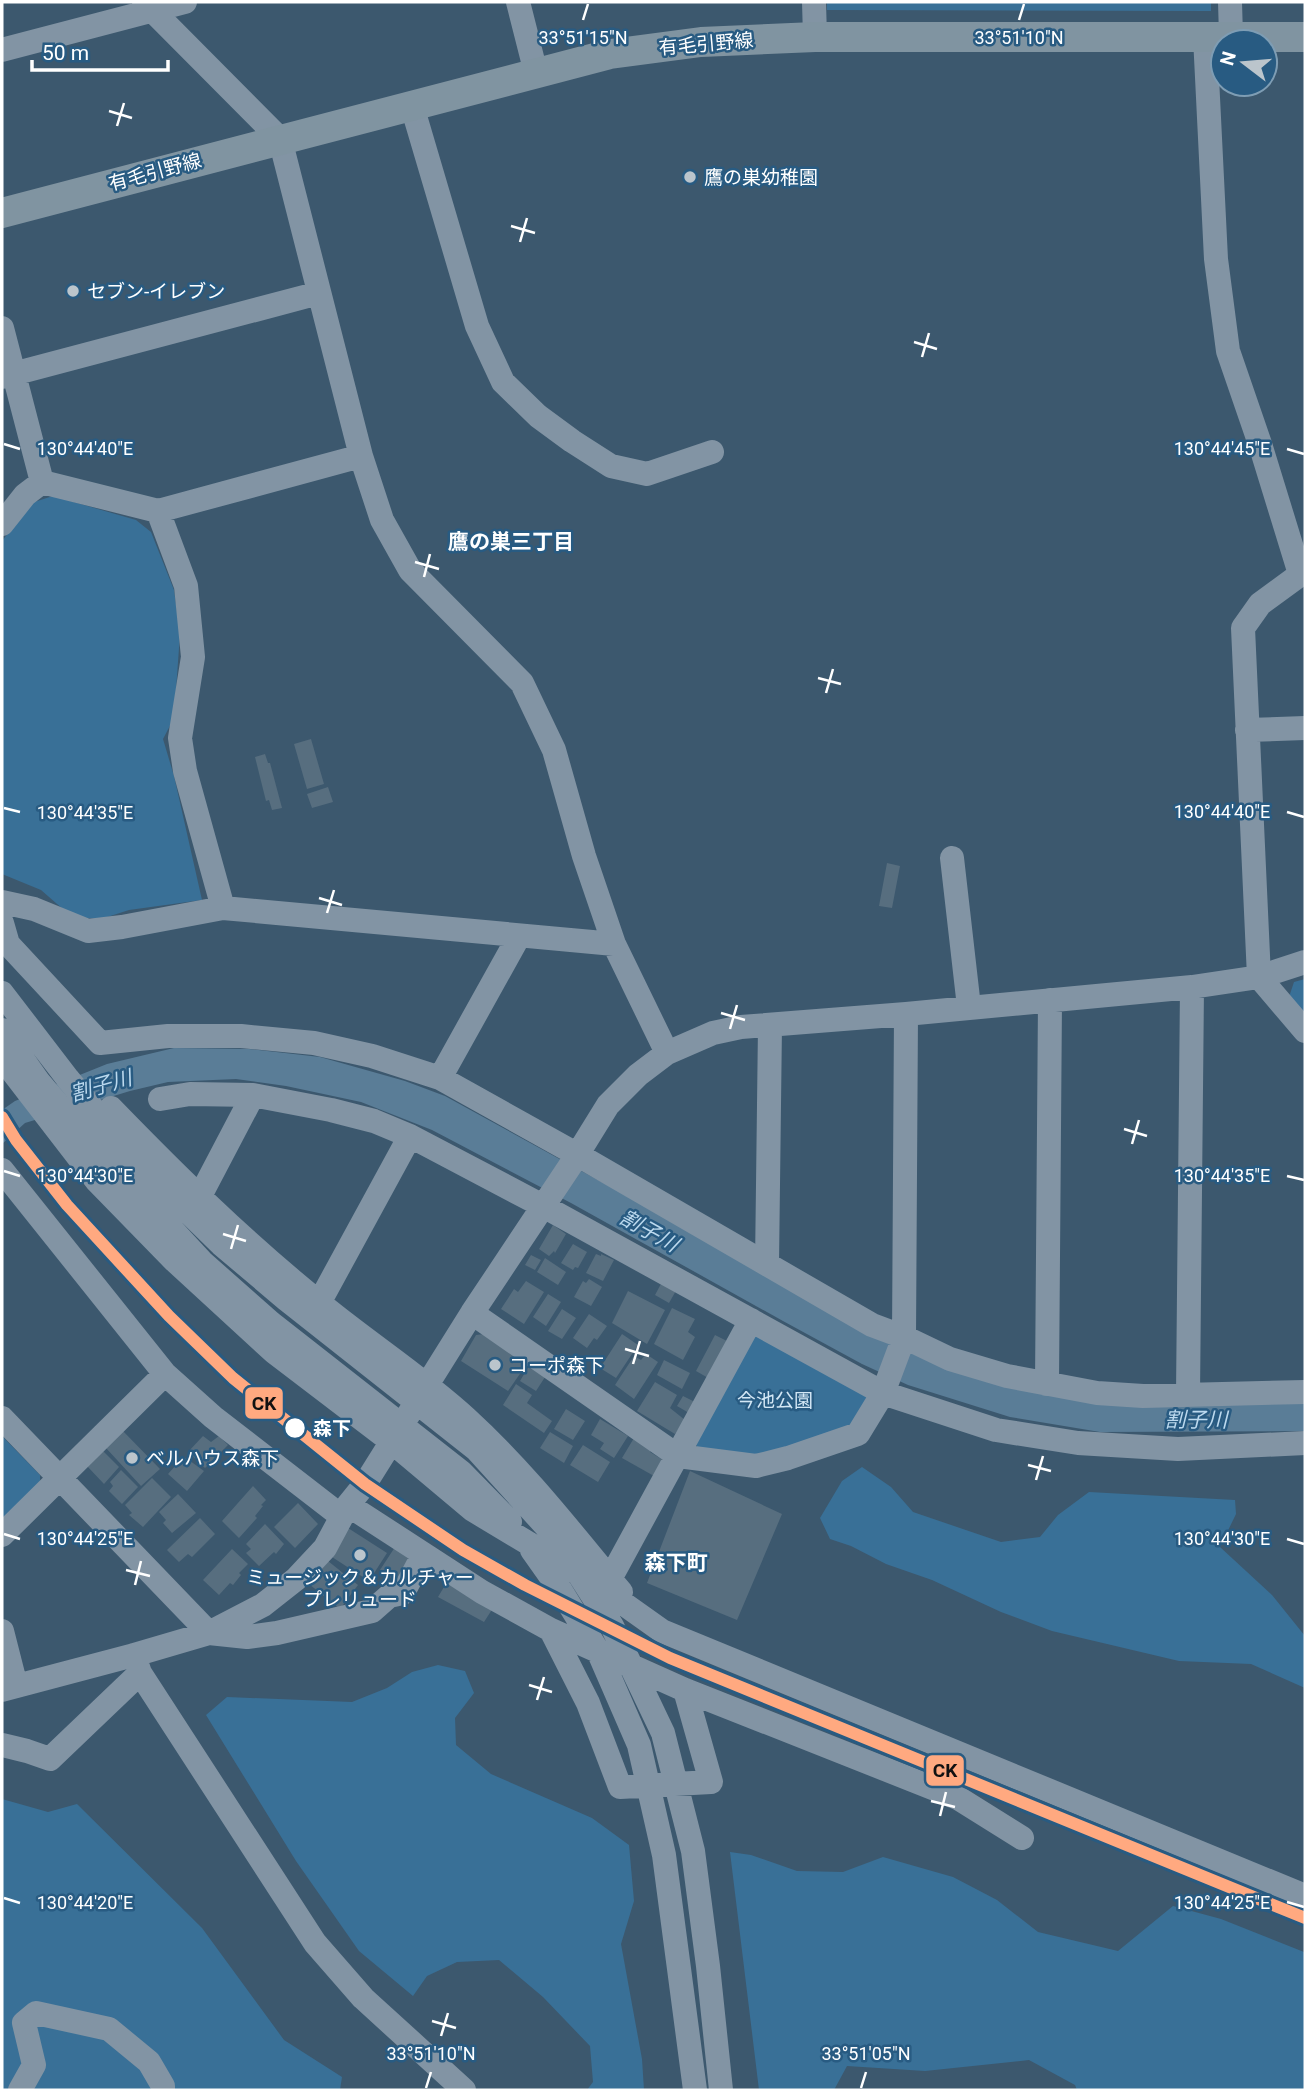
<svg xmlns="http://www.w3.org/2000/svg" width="1307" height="2092" font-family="Roboto,'Noto Sans JP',sans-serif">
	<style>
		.green { fill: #397097 }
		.water { fill: #5a7d97 }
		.building { fill: #576e7f }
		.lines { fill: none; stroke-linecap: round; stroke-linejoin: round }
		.minor { stroke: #8294a4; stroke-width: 24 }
		.major { stroke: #8094a1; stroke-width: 30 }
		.rail-1-casing { stroke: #285b82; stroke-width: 18 }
		.rail-1 { stroke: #ffa980; stroke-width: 12 }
		.ticks { fill: none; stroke: #fff; stroke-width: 2.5 }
		.poi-dot { fill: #bbc5cc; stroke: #285b82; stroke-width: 2.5 }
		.stop-dot { fill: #fff; stroke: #285b82; stroke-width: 2.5 }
		.labels { text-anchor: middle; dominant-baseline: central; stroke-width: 5; stroke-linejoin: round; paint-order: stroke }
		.street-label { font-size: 19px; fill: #fff; stroke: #285b82 }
		.poi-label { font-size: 19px; fill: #fff; stroke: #285b82; text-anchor: start }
		.park-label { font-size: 19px; fill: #d3e7f5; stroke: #285b82 }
		.stop-label { font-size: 19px; font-weight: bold; fill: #fff; stroke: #285b82; text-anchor: start }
		.neighbourhood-label { font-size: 21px; font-weight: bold; fill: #fff; stroke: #285b82 }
		.water-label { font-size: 21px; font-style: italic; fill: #bcd9ee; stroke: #285b82 }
		.ticks-label { font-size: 18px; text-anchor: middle; fill: #fff; stroke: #285b82; stroke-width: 5; stroke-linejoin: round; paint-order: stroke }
		.line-badge { stroke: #285b82; stroke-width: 2.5 }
		.pale-badge-label { font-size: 19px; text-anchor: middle; font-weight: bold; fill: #111 }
	</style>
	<rect width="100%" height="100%" fill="#3c586e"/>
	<path class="green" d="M827,2H1211V11L827,10Z
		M53,496L136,520L151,532L174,590L180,634L174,718L163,739L174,776L202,900L129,910L101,919L72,917L41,890L2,874V541L31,503Z
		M1305,979V1015L1289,997L1294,982Z
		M760,1335L866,1392L868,1399L856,1424L765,1458L697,1450L696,1440L751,1338Z
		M2,1436L40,1475V1484L2,1521Z
		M862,1467L891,1487L913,1512L1001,1542L1040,1537L1058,1515L1089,1492L1235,1500L1236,1514L1220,1547L1272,1595L1305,1636V1688L1251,1664L1179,1661L1052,1631L1001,1612L932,1580L886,1564L851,1546L830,1539L820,1518L842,1481Z
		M438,1665L465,1671L474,1693L455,1718L456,1745L491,1774L592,1818L629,1845L634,1901L621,1944L642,2059L644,2090H587L593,2082L590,2046L543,1997L499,1960L457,1962L427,1976L413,1996L359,1951L296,1861L206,1715L227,1697L352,1702L387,1688L412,1672Z
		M2,1799L48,1812L77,1804L202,1928L284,2040L342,2077L340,2090H2Z
		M730,1852L751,1855L797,1871L843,1872L883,1857L953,1877L997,1900L1038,1932L1118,1951L1173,1906L1221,1919L1304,1952L1305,2090H1077L1075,2085L1029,2060L925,2071L847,2066L834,2090H759Z"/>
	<path class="water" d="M174,1048L249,1049L320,1057L405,1081L445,1096L596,1179L965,1374L1305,1402V1431L1100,1432L1010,1417L908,1385L862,1364L783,1321L571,1203L432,1130L361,1102L286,1086L236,1079L168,1082L130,1091L25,1123L2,1144V1110L15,1101L107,1064Z"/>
	<path class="building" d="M311,739L324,784L307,789L294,744Z
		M265,754L268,763H270L282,808L272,810L269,800L266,801L255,757Z
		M328,787L333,802L312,808L307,794Z
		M887,863L900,866L892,908L879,906Z
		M553,1225L566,1234L555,1253L554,1251L549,1256L539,1249Z
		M573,1244L587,1252L578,1268L575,1267L573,1270L561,1263Z
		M596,1254L601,1256V1254L614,1260L603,1281L586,1273Z
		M531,1255L541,1260L535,1270L525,1265Z
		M545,1258L566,1272L558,1285L537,1272Z
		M589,1279L602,1287L591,1306L574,1297L583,1281L586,1283Z
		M526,1281L544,1292L524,1324L501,1309L514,1289L518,1292Z
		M662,1282L677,1289L669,1303L655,1295Z
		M628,1291L665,1310L647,1344L612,1323Z
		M548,1294L561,1302L546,1326L533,1317Z
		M672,1308L695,1319L688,1332L695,1337L683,1360L654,1344Z
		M562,1309L576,1318L562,1339L548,1331Z
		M589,1314L607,1326L597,1340L594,1338L587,1348L573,1338Z
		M484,1334L522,1358L524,1368L508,1391L461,1361L476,1335Z
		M622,1334L638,1345L616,1378L600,1368Z
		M715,1335L729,1342L710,1379L696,1371Z
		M646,1354L658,1362L634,1399L615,1385L634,1356L641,1360Z
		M664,1360L690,1373L682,1389L657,1375Z
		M530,1364L547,1374L536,1391L520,1381Z
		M655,1382L677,1395L670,1408L685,1420L675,1434L637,1411Z
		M516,1384L532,1395L527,1403L552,1421L544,1433L503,1405Z
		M683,1396L695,1402L689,1413L677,1406Z
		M566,1409L585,1421L573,1440L554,1429Z
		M600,1419L628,1436L614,1458L600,1449L604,1443L591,1435Z
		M122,1430L160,1469L141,1486L106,1448Z
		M550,1432L573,1446L564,1463L540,1448Z
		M203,1436L211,1442L219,1436L228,1445L205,1468L188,1452Z
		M634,1438L652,1449L650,1452L663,1460L654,1476L622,1458Z
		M583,1445L610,1462L598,1482L570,1465Z
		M102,1450L119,1467L104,1484L87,1466Z
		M186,1458L204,1471L187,1491L168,1474L176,1465L177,1466Z
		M121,1470L138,1487L122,1504L109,1491L113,1486L110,1482Z
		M690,1471L782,1514L737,1620L647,1583Z
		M152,1478L171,1497L143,1527L129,1515L132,1513L125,1505Z
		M253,1486L266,1500L261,1505L263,1506L255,1516L257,1518L239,1538L222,1521Z
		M178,1494L196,1513L172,1533L163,1523L166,1520L159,1512Z
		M298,1503L318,1524L295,1548L274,1527Z
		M200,1518L215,1534L192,1557L188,1554L179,1562L167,1550Z
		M265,1524L284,1544L276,1554L274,1552L259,1566L246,1553L251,1549L246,1544Z
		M348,1528L387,1553L369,1581L332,1557Z
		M395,1547L412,1559L397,1582L380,1570Z
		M232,1549L248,1564L239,1573L241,1575L233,1585L230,1583L219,1595L203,1580Z
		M328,1561L358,1585L340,1609L309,1584Z
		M447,1582L493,1608L484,1622L438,1597Z"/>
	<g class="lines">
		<path class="minor" d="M144,2L280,139L361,456L382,520L410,570L522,683L554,750L584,856L614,944L667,1053
			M518,2L536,73
			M814,2L815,37
			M1230,2L1231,36
			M1205,37L1216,259L1228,351L1260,444L1300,574
			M2,50L185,2
			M412,106L477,326L503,382L538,416L572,441L611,466L647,474L712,452
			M2,328L42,482
			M2,377L319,293
			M42,482L158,511L186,586L193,657L180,738L185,771L223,908
			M158,511L361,456
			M2,524L25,495L42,482
			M1305,571L1260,604L1243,628L1259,977L1305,1031
			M1247,730L1305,728
			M952,858L969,1007
			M2,902L34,909L88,931L122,927L223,908L614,944
			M2,923L8,944L100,1043L168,1036H241L314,1043L372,1056L440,1078L578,1155L872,1325L904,1337L950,1359L1007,1376L1097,1393L1143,1396L1305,1392
			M2,993L68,1079L136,1161L221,1244L286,1299L476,1449L554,1535L612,1626L663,1733L693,1851L708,1966L721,2090
			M2,1030L38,1081L76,1126L202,1262L271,1323L461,1472L510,1522
			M2,1058L96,1180L175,1261L274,1352L392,1442L473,1510L593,1582L662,1631L1305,1896
			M440,1078L519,936
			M160,1099L190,1094L253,1095L331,1110L374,1121L410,1136L543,1206L883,1393L996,1430L1078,1443L1178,1449L1305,1443
			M111,1108C177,1176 243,1241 316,1300C365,1341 419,1375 466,1418C524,1471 571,1532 621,1592
			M2,1170L165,1374L213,1417L341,1516
			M199,1198L253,1095
			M767,1264L770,1025
			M319,1303L410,1136
			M472,1313L678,1456L756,1466L788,1458L858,1434L883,1393L904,1337L906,1014
			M1047,1384L1050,1000
			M1188,1395L1192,987
			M2,1418L209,1633L247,1637L277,1633L372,1611L389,1596L403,1593L423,1555
			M348,1505L482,1592L551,1630L685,1690L958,1798L1022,1838
			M2,1535L165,1374
			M532,1550L561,1591L599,1653L639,1745L664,1855L695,2090
			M610,1579L751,1320
			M551,1630L588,1703L620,1787L711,1782L685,1690
			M2,1631L16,1686
			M134,1655L140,1673L315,1943L363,1998L464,2090
			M2,1690L134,1655L209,1633L263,1605L296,1579L325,1548L348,1505L365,1484L472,1313L574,1160L608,1105L638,1075L667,1053L713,1033L741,1027L906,1014L1192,987L1259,977L1305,962
			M2,1745L27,1751L50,1759L140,1673
			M20,2090L34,2065L24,2023L36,2013L109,2029L149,2062L163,2086V2090"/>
		<path class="major" d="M2,213L610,54L701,42L815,37H1305"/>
		<defs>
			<path id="rail-1" d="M2,1117L16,1140L67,1205L169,1316L233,1378L365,1484L463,1550L525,1585L670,1658L1305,1918"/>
		</defs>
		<use href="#rail-1" class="rail-1-casing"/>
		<use href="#rail-1" class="rail-1"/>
	</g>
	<path class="ticks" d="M583,20L588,4M1019,20L1024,4M109,111L132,118M117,126L124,103M511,226L535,233M520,242L527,218M914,342L937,349M922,357L929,333M4,444L20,449M1287,449L1304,454M415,562L439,569M424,577L430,554M818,678L841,684M826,693L833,669M4,808L20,812M1287,812L1304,817M319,898L342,905M327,913L334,890M721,1013L745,1020M730,1029L737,1005M1124,1129L1147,1136M1132,1144L1139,1120M4,1171L20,1176M1287,1176L1304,1180M223,1234L246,1241M231,1249L238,1225M625,1349L649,1356M633,1364L640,1341M1028,1465L1051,1471M1036,1480L1043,1456M4,1534L20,1539M1287,1539L1304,1544M126,1570L150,1576M135,1585L141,1561M529,1685L552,1692M537,1700L544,1677M931,1801L955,1807M940,1816L946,1792M4,1898L20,1903M1287,1902L1304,1907M432,2021L456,2028M441,2036L448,2013M426,2088L431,2072M861,2088L866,2072"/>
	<g class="poi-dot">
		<circle cx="690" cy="177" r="7"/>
		<circle cx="73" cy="291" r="7"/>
		<circle cx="495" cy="1365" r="7"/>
		<circle cx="132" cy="1458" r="7"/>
		<circle cx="360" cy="1555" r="7"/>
	</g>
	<circle class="stop-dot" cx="295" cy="1428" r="11"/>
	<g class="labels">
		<g class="street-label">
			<text transform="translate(706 44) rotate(-5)">有毛引野線</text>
			<text transform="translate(155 172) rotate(-15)">有毛引野線</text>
		</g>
		<g class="poi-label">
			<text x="704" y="177">鷹の巣幼稚園</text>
			<text x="87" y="291">セブン-イレブン</text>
			<text x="509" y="1365">コーポ森下</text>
			<text x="146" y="1458">ベルハウス森下</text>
			<text x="360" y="1577" text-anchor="middle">ミュージック＆カルチャー<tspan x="360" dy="22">プレリュード</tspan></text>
		</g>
		<g class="park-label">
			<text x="775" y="1400">今池公園</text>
		</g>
		<g class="stop-label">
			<text x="313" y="1428">森下</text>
		</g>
		<g class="neighbourhood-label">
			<text x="511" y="542">鷹の巣三丁目</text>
			<text x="676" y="1563">森下町</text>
		</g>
		<g class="water-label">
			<text transform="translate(101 1086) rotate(-16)">割子川</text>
			<text transform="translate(649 1231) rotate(29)">割子川</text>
			<text x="1196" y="1420">割子川</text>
		</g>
	</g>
	<g class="ticks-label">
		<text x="583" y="44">33°51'15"N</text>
		<text x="1019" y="44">33°51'10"N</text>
		<text x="1222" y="455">130°44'45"E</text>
		<text x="85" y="455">130°44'40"E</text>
		<text x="1222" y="818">130°44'40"E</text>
		<text x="85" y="819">130°44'35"E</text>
		<text x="1222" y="1182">130°44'35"E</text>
		<text x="85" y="1182">130°44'30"E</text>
		<text x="1222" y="1545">130°44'30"E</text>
		<text x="85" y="1545">130°44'25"E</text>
		<text x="1222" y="1909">130°44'25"E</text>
		<text x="85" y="1909">130°44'20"E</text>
		<text x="431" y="2060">33°51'10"N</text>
		<text x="866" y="2060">33°51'05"N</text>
	</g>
	<g class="line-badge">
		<rect x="244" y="1386" width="40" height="34" rx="7" fill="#ffa980"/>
		<rect x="925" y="1754" width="40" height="33" rx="7" fill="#ffa980"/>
	</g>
	<g class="pale-badge-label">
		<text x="264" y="1410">CK</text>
		<text x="945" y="1777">CK</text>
	</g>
	<rect width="1307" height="2092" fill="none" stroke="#ffffff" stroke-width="7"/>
	<g transform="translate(1244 63) rotate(286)"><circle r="33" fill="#285b82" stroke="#7e9db4" stroke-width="2"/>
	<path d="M0-5L12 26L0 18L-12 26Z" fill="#bbc5cc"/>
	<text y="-10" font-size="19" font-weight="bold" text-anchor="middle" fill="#ffffff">N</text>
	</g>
	<path d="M32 60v10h136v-10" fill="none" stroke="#ffffff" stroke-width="3.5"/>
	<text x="42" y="60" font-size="21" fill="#ffffff" stroke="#285b82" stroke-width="5" paint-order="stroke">50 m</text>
</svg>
